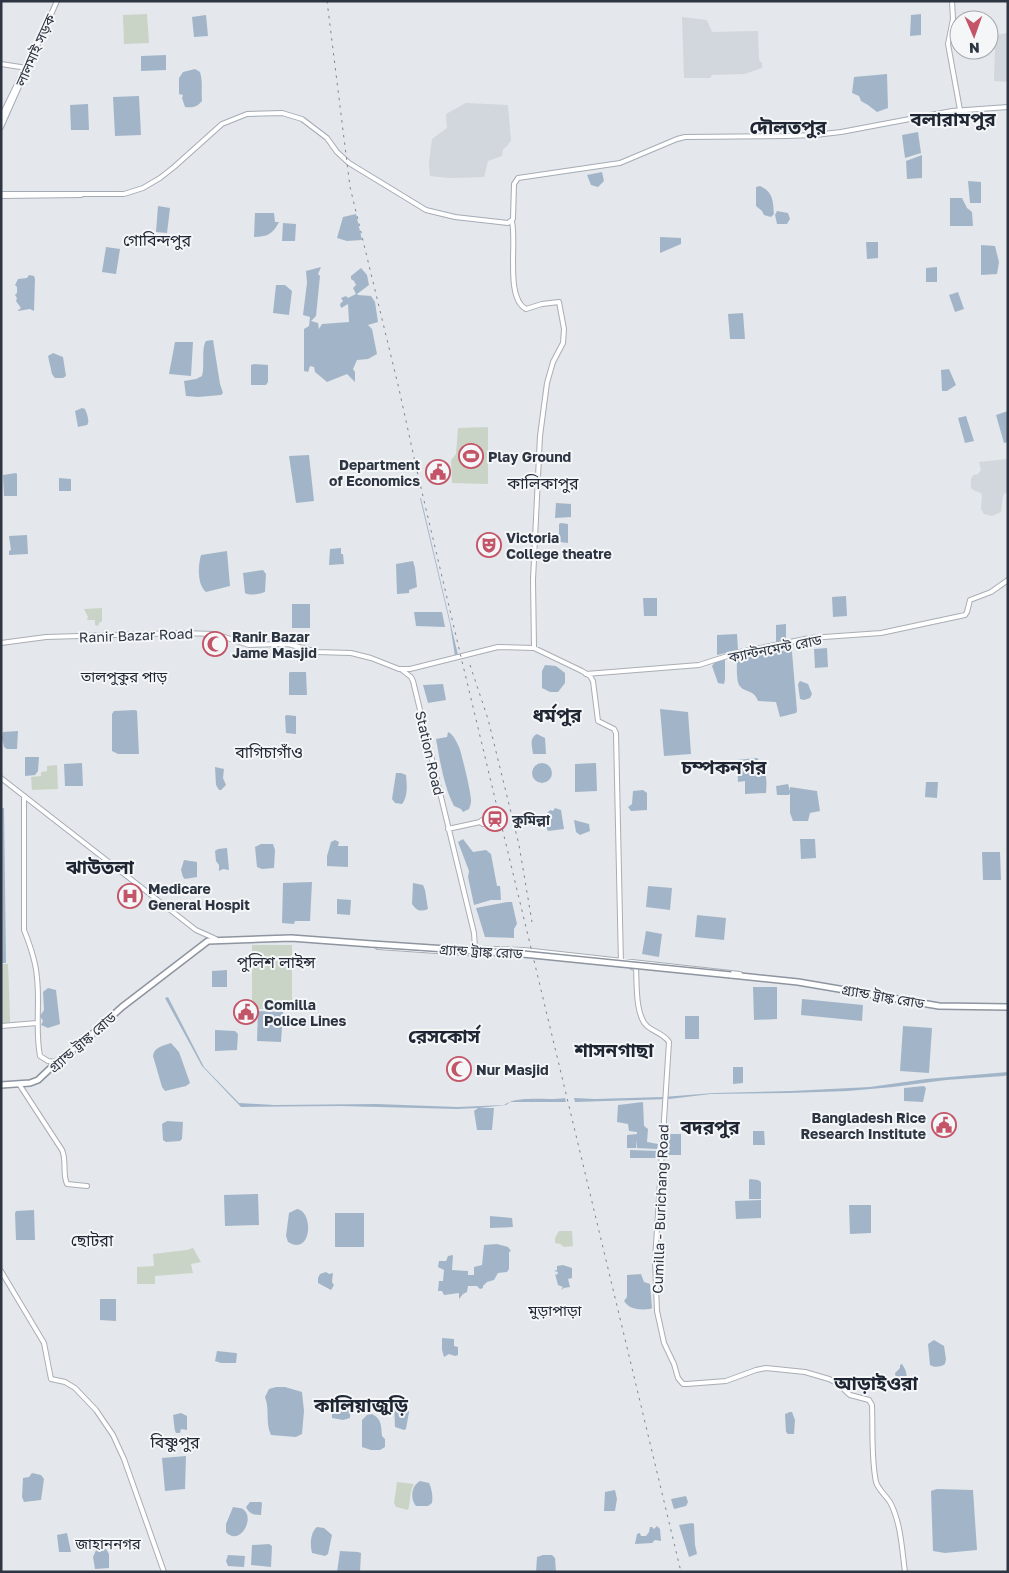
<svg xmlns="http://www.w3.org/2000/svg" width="1009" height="1573" font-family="'Golos Text','Noto Sans Bengali',sans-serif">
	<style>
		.built { fill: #d2d6dd }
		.green { fill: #cad4c6 }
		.water { fill: #a2b5c8 }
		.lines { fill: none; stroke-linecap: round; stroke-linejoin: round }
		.secondary-casing { stroke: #a9aeb5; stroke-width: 6 }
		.primary-casing { stroke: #a4acb6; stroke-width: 6 }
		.highway-casing { stroke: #8d95a0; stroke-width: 8 }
		.secondary { stroke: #fff; stroke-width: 4 }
		.primary { stroke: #fff; stroke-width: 4 }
		.highway { stroke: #fff; stroke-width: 5 }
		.rail { stroke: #7f8793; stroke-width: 1; stroke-dasharray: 2.5 5; stroke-linecap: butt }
		.highway-bridge-casing { stroke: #8d95a0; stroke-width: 8; stroke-linecap: butt }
		.highway-bridge { stroke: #fff; stroke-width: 5 }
		.labels { text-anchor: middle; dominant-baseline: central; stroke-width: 4; stroke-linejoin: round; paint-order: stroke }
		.street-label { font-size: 14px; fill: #2d3542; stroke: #f4f6f8 }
		.poi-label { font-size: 14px; font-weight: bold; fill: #2d3542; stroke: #f4f6f8; text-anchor: start }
		.neighbourhood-label { font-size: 15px; fill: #1f2633; stroke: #f4f6f8 }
		.quarter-label { font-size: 16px; fill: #1f2633; stroke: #f4f6f8 }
		.district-label { font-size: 19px; font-weight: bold; fill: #1f2633; stroke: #f4f6f8 }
	</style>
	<rect width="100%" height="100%" fill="#e4e7eb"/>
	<path class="built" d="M682,17L707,20L712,32L758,31L759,60L762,63V68L744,74L712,75L710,78H684Z
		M1008,33V82L994,81L995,49L989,48V36Z
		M466,103L508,105L511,141L506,147L503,149L502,156L488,161L484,177L450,178L430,176L429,163L432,139L447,128L446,114Z
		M1008,459V492L1005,493L1003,496L1001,512L992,516L984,514L981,509L982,495L981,493L975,491L971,488V479L973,475L978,474L981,470L979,462Z"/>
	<path class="green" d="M147,14L149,43L124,44L123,15Z
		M488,427V484L452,483L451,460L456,454L458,428Z
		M102,608V621L99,623L98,626L95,625V620H87L88,617L84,609Z
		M57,765L58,789L32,790L31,777L41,776V772L47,771V766Z
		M252,945H292V1009H252Z
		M1,964H8L10,1019V1023L1,1024Z
		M559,1231H572L573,1246L564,1247L560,1244L555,1243V1238Z
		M193,1248L201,1262L191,1264L193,1273L155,1276V1284H137V1267L154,1266L153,1254L187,1250Z
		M397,1482L414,1484C409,1493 411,1501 408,1510L396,1507L394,1503Z"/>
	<path class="water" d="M921,14V35L910,36L911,15Z
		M206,15L208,36L194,37L192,17Z
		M166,55V70L141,71V56Z
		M195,69L200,72C203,82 201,90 202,101C197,107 193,108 185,107L182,98L183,95L179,94V78L183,72Z
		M887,74L888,108L877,112L868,105L861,101L859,96L852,93L854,77Z
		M139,96L141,135L115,136L113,97Z
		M88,104L89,130H71L70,105Z
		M918,132L921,153L905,158L902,135Z
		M922,155V178L907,179L906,161Z
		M602,172L604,181L598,187L591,185L587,175Z
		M968,181L981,182V203H970Z
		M760,186C773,192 773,200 774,214L771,217L764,215L762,211L756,206V187Z
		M950,198H962L967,208L972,212L973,226H950Z
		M158,206L170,208L167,233L156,232Z
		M777,211L788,213L790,219L787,224H777L775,215Z
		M255,213H274L275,222H279C273,234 267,237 254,237Z
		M356,214L362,240L347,241L337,238L343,217Z
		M283,223L296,224L295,241H282Z
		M660,237L681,238V244L660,253Z
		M866,242H878V258L867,259Z
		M981,245L995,246L999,262L997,274L981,275Z
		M106,247L120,249L116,274L102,272Z
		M321,267L318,274L320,276L316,316L311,321L318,323L319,329L322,324L349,322L348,304L341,308L340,304L343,301L341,298L346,296L348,298L356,294L353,288L356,285L354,281L351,279V276L361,268L367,275L369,285L357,294L358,295L371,296L375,302L378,322L368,325L372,329L377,354L368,359L357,360L353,369L355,372V382L347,374L327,382L315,372L314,367L310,366L308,372L304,371V329L309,326L310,317L303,315L307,283L306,271Z
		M937,267V282H926V268Z
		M29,275L34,276L35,279L34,311L30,309L17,311L21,308L16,301L17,298L15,295L17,293V287L15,285L18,279L27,278Z
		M276,285H285L292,291L289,315L273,313Z
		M958,292L964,309L955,312L949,295Z
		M743,313L745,339H730L728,314Z
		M213,340L220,384L223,393L221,395L198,397L186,396L184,381L196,379L202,376C205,365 201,349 206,341Z
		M175,342H193L191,376L169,374Z
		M53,353L63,357L66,376L63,378H55L52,374L48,356Z
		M254,364L268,365V382L266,385H251V365Z
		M949,369L956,385L947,391H942L941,370Z
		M82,408L85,409C87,414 90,421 87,425L78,427L75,411Z
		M1008,411V442L1004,443L996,415Z
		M966,416L974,441L965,443L958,418Z
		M309,455L314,501L296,503L289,456Z
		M16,473L17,474V496H4L3,475Z
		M59,478L71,479V491H59Z
		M420,498H421L458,655L455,656L450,624Z
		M556,503L571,504V517L555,518Z
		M561,523L568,524V543L559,542V524Z
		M27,535L28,554L9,555V551L11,550L9,536Z
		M341,548V554H343L344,564L329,565L330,549Z
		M227,551L230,586L206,592C197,585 198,565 201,555Z
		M413,561L415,568L417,587L409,590V593L397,594L396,564Z
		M263,570L266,574L265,592C260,594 250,596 245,593L243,573Z
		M846,596L847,616L833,617L832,597Z
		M643,598H657V616H644Z
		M292,604H310V628H292Z
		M414,612H442L445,627L416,626Z
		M786,624V643L776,644V625Z
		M737,634L738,650L717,655V635Z
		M784,647H790L792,652L797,711L796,713L780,717L776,702L758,701C754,689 744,693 739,685C736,678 737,666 737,659L740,654Z
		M827,648L828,667L815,668L814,649Z
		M722,659L725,660V679L724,684L718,683L712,666L715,662Z
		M545,665L556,666L565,673V683L558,692H550L542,688V671Z
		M290,672H306L307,695H289V673Z
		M800,681L808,684L812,694L810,698L804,700L800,699L798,684Z
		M443,684L446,700L428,703L423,685Z
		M660,709L688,712L691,754L664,756Z
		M135,710L137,711L139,754H118L112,751V714L114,711Z
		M287,715L296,716V734L286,733L285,716Z
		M18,731L17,749H7L4,747L2,738L3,732Z
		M448,732C454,735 456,741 459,747C461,751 472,796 471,801C471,804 470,806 469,809L463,812L461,809L454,806C444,787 440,761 436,739L447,737Z
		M537,734L545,738L546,754H533C532,746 529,738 537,734Z
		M25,757H39L38,771L35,775L25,776Z
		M757,758C767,770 767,779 766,793L745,794V781L738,782L737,760Z
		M82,763L83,786H65L64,764Z
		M596,763L597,791L575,792V764Z
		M532 773a10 10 0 1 1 20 0a10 10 0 1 1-20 0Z
		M215,767L224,769L223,778L226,785L221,790H219L216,785Z
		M396,773H401L406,775C407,785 408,797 402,804L395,803L392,799Z
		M926,782H938L937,798L925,797Z
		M788,784L790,791V787L817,791L820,811L810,813L808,821H793L790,813V793L789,795H777L776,786Z
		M643,790L647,793V810L631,811L628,807L632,804L633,791Z
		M1,808H4L6,963H1Z
		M555,808L561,810L564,829L548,831L546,827H550L551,823L547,822C545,817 546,814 550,810L553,811Z
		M574,820L589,824L590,831L580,835L576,832Z
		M463,839L473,852L486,850L491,854L497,886H500L501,900H491L474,905L468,877L469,871L458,842Z
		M800,839H815L816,858L801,859Z
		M335,840L339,842L338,846H348V867L327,866V856L331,842Z
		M261,844H273L275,850L274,868L262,869L257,867L255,847Z
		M227,848L229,870L223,869L219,871V865L216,861L215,851L218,849Z
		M982,852H1000L1001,880H983Z
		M184,860L197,862V877L185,879L183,877L181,870Z
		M312,882L310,921H295L294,924L282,923L283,883Z
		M413,883L423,885L425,890L428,909C420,912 417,911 412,904Z
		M648,886L672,888L670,910L646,907Z
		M337,899L351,900L350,915L337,914Z
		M507,902H512L517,924L514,929V938L485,937L476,908Z
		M697,915L726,918L724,940L695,937Z
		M646,931L662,934L659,957L642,954Z
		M227,970V987H212V971Z
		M753,987H777V1019L754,1020Z
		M48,988L56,990L60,1024L48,1028L41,1025L43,1021L40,1016L44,1010L43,992Z
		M168,997L204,1067L239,1103L274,1105L376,1104L458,1107L504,1105C517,1095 548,1101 565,1098L566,1102H510L506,1105L479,1108H494L492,1130H477L474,1111L478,1108L457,1109L341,1106L241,1107L202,1066L165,998Z
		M802,999L863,1005L862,1021L801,1015Z
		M258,1011L283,1012L281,1042L257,1041Z
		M685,1016H699V1039H685Z
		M903,1026L932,1028L929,1073L900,1071Z
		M215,1030L235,1031L238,1034L237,1050L215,1051Z
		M171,1043L179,1052L190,1083L186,1086L165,1091L162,1087L153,1056C154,1047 163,1046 171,1043Z
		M733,1067H743V1083L733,1084Z
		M1008,1072V1075L1004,1076L946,1080L893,1087L848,1091L789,1093L711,1094L669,1099L575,1102L574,1098L595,1099L663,1097L714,1093L791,1091L870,1087L926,1079Z
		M924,1086L926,1088L923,1102L904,1101V1088Z
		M643,1102L644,1126L648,1129L647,1142L658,1144L657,1149L637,1148V1140L636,1148H627V1135L637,1134V1132L629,1131L628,1124L617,1122L618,1105Z
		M167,1121L183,1122L182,1139L180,1141L166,1142L163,1140L162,1124Z
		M753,1131H764L765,1145H753Z
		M664,1134H681V1155H664Z
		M630,1150L658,1151L659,1158H630Z
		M750,1179L758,1180L761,1182V1199H749V1180Z
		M258,1194L259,1225L225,1226L224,1195Z
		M761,1200V1218L736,1219L735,1201Z
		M849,1205H871V1233L850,1234Z
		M297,1209C314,1211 312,1257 288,1242L286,1236L289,1213Z
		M34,1210L35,1240H16L15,1213L16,1211Z
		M335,1213H364V1247H335Z
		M490,1216L512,1218L513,1227L490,1228Z
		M497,1244L508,1247L511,1251L509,1252V1269L507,1272L498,1273L494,1280L487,1282L483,1286V1288L480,1289L477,1286H468L467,1292L463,1294L459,1299V1293L444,1295L442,1291H438L439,1281H443L444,1270L438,1267L439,1261H446L448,1256L453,1255L452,1270L468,1271V1275H474V1267L482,1265L484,1245Z
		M563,1265L572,1268V1278L568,1279L570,1287L564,1288L561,1290L563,1287L558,1285L555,1274L557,1275L558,1272L554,1271L557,1270V1266Z
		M326,1272L329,1274L333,1273L332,1282L334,1285L331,1290L318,1283V1278L320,1274Z
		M641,1274L644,1282L650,1284L652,1308L650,1309C640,1310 630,1310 624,1301L627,1297V1275Z
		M100,1299H116V1321L100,1320Z
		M442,1338L454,1339V1346L458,1347V1355L455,1356L449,1354L444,1357L442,1350Z
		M934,1340L944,1346L946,1359L945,1364C941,1367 934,1368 930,1365L928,1344Z
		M217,1351L236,1353L237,1354L236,1363H221L215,1361Z
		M902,1364C907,1371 909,1379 902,1385L897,1384L895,1373L900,1368V1365Z
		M276,1387H285L302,1392L304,1411L302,1434L296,1437L271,1435C265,1422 270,1410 265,1397L269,1389Z
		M347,1396L351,1398L350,1418L343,1420L332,1418V1397Z
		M397,1403L404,1404L408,1407L409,1412L406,1429L404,1430L395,1427L394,1404Z
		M790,1412H792L795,1420L794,1434H788L786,1432L785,1414Z
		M181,1413L187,1416V1430L181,1429L180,1433H176C174,1430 174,1420 173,1415Z
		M372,1414C382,1419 381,1426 382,1436L385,1439V1447L380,1450H371L362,1447V1420L367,1415Z
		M186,1456L185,1489L165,1491L162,1458Z
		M32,1473L41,1475L44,1479L41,1500L24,1502L22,1497L23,1478L29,1477Z
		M420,1481L429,1483C432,1489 433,1497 432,1503L428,1506H416C410,1499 411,1486 420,1481Z
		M937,1489L973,1490L977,1550L945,1553L933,1551L931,1491Z
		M615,1490L617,1499L615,1511H604L605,1492Z
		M686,1496L688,1502L686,1506L674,1509L671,1499Z
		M250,1502H261L262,1503L261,1515C254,1515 249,1514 246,1507Z
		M233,1507C237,1508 242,1507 245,1511C254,1521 239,1546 226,1532V1524Z
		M692,1523L694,1524L695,1545L697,1554L689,1557L679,1525Z
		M657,1526L660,1529L661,1541L655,1540L652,1543L635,1544L637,1534L640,1533L641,1536H646L649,1532L650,1527H652L654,1529Z
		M317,1527L324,1528L332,1535L328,1554L325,1556L312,1553C310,1545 310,1533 317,1527Z
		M67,1533L71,1552H59L57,1535Z
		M269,1544L272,1546L271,1567L251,1565L252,1545Z
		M106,1549L109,1554V1568L95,1569L93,1557L96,1550Z
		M340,1551L358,1552L361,1553L360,1572H337Z
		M228,1555L245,1556L244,1567L228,1566L226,1561Z
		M543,1555H552L555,1558L556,1572H536L537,1557Z"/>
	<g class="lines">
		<defs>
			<path id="secondary" d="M952,1L953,19L948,44L960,110
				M1,64L27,68
				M512,222C517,242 505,298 526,309L542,304L559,302L564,329L563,343L553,362L547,383L540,436L533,580L534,648
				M1,643L46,637L181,633L215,634L249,645L288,644L317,652L351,653L371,658L399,669H410L498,647L534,648L582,671L590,676L593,681L598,721L614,729L616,733L621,965
				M402,670L411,677L413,681L474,933L475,948
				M586,674L699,665L740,652L810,638L881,633L965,615L967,612L970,600L991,592L1008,580
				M24,796V930C30,945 36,961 37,978C40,1004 35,1030 40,1056L48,1061L56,1062
				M482,820L485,822L483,824L480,822Z
				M448,829L480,822
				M378,947L481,954
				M461,948L524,950L740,974
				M632,967L636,968C637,983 635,1015 647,1026C654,1032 664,1034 669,1042L655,1260L657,1311L664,1343L674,1364L678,1378L683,1384H687L726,1381L756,1370L766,1368L805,1372L829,1379L837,1383L850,1395L869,1400L872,1405C873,1430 871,1457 876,1482C879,1491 887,1496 891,1504C901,1524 902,1550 905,1572
				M1,1026L37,1023
				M19,1084L62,1150C67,1161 62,1173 67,1184L87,1186
				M1,1271L44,1343L51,1379L65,1382L75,1388L96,1410L113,1435L124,1459L164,1572"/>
			<path id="primary" d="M1,117L23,72
				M1,127L57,1
				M1,194H124L143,188L160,178L174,167L222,124L247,114L282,113L302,119L327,138L337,152L349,163L426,210L455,217L508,223L513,219L514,184L518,178L620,163L677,139L685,137L787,136L815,135L841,132L952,111L1008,107
				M1,196L81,195
				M1,778L196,930L216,939"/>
			<path id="highway" d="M731,975L798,982L939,1006L1008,1007
				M1,1085L30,1083L38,1080L57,1062L90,1036L122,1007L208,941L291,938L372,944"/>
		</defs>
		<use href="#secondary" class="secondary-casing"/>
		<use href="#primary" class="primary-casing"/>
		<use href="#highway" class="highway-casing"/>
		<use href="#secondary" class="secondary"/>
		<use href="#primary" class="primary"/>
		<use href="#highway" class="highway"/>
		<path class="rail" d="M327,1L350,187L399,389L417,471L461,657L681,1572
			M470,665L488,719L519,845L532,922"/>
		<defs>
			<path id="highway-bridge" d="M372,944L523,954L731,975"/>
		</defs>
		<use href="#highway-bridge" class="highway-bridge-casing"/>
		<use href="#highway-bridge" class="highway-bridge"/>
	</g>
	<defs>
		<symbol id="stadium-ring" viewBox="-11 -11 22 22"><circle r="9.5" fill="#f4f6f8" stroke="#c45467" stroke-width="1.5"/><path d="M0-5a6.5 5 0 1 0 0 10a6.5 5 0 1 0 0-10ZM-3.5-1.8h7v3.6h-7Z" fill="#c45467"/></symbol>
		<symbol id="civic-ring" viewBox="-11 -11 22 22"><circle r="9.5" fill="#f4f6f8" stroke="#c45467" stroke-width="1.5"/><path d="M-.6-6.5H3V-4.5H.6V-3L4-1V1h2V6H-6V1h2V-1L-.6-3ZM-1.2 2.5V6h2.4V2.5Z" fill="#c45467"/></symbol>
		<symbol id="theatre-ring" viewBox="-11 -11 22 22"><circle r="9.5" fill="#f4f6f8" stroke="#c45467" stroke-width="1.5"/><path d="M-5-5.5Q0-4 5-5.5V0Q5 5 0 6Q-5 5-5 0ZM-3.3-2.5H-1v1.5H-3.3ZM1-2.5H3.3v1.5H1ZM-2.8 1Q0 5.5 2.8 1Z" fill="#c45467"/></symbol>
		<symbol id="mosque-ring" viewBox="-11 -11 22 22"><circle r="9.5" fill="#f4f6f8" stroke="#c45467" stroke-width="1.5"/><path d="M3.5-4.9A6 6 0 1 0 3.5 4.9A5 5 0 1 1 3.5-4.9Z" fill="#c45467"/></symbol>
		<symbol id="station-ring" viewBox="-11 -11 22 22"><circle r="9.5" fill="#f4f6f8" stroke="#c45467" stroke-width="1.5"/><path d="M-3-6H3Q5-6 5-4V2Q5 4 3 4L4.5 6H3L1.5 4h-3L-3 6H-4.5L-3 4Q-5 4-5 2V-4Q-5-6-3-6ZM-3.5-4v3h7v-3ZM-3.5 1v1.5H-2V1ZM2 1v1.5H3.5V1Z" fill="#c45467"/></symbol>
		<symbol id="hospital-ring" viewBox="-11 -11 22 22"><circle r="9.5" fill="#f4f6f8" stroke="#c45467" stroke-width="1.5"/><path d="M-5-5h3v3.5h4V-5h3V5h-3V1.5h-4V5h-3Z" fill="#c45467"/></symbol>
	</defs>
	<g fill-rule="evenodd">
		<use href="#stadium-ring" x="457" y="442" width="28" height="28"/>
		<use href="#civic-ring" x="424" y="458" width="28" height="28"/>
		<use href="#theatre-ring" x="475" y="531" width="28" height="28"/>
		<use href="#mosque-ring" x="201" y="630" width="28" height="28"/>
		<use href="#station-ring" x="481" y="805" width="28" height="28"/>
		<use href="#hospital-ring" x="116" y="882" width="28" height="28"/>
		<use href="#civic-ring" x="232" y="998" width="28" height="28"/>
		<use href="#mosque-ring" x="445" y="1055" width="28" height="28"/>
		<use href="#civic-ring" x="930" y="1111" width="28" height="28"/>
	</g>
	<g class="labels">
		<g class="street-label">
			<text transform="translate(35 50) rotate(-66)">লালমাই সড়ক</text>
			<text transform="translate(136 635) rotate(-2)">Ranir Bazar Road</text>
			<text transform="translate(775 648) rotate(-11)">ক্যান্টনমেন্ট রোড</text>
			<text transform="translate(430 753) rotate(77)">Station Road</text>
			<text transform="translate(481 951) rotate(3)">গ্র্যান্ড ট্রাঙ্ক রোড</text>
			<text transform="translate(883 996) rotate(10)">গ্র্যান্ড ট্রাঙ্ক রোড</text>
			<text transform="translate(82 1042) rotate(-41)">গ্র্যান্ড ট্রাঙ্ক রোড</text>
			<text transform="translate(660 1209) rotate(-88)">Cumilla - Burichang Road</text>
		</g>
		<g class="poi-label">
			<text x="488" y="456">Play Ground</text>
			<text x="420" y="464" text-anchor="end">Department<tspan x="420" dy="16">of Economics</tspan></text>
			<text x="506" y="537">Victoria<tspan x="506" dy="16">College theatre</tspan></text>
			<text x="232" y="636">Ranir Bazar<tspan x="232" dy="16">Jame Masjid</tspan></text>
			<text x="512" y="819">কুমিল্লা</text>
			<text x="148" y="888">Medicare<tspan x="148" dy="16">General Hospit</tspan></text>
			<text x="264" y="1004">Comilla<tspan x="264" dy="16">Police Lines</tspan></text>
			<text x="476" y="1069">Nur Masjid</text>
			<text x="926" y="1117" text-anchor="end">Bangladesh Rice<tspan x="926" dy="16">Research Institute</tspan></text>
		</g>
		<g class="neighbourhood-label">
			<text x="124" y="676">তালপুকুর পাড়</text>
			<text x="555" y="1310">মুড়াপাড়া</text>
			<text x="108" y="1543">জাহাননগর</text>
		</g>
		<g class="quarter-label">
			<text x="157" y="240">গোবিন্দপুর</text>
			<text x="543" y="483">কালিকাপুর</text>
			<text x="269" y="752">বাগিচাগাঁও</text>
			<text x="276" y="962">পুলিশ লাইন্স</text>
			<text x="92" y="1240">ছোটরা</text>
			<text x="175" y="1442">বিষ্ণুপুর</text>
		</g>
		<g class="district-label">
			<text x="953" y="118">বলারামপুর</text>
			<text x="788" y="126">দৌলতপুর</text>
			<text x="557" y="714">ধর্মপুর</text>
			<text x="724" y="766">চম্পকনগর</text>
			<text x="100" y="866">ঝাউতলা</text>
			<text x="444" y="1035">রেসকোর্স</text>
			<text x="614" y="1049">শাসনগাছা</text>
			<text x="710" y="1126">বদরপুর</text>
			<text x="876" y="1382">আড়াইওরা</text>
			<text x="361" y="1404">কালিয়াজুড়ি</text>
		</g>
	</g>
	<rect width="1009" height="1573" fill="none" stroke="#2d3542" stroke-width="5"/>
	<g transform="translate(974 35) rotate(178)"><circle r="24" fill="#f4f6f8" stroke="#a4a9af"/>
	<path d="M0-4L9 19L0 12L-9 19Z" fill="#c45467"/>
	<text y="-8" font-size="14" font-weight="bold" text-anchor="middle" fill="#2d3542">N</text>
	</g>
</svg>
